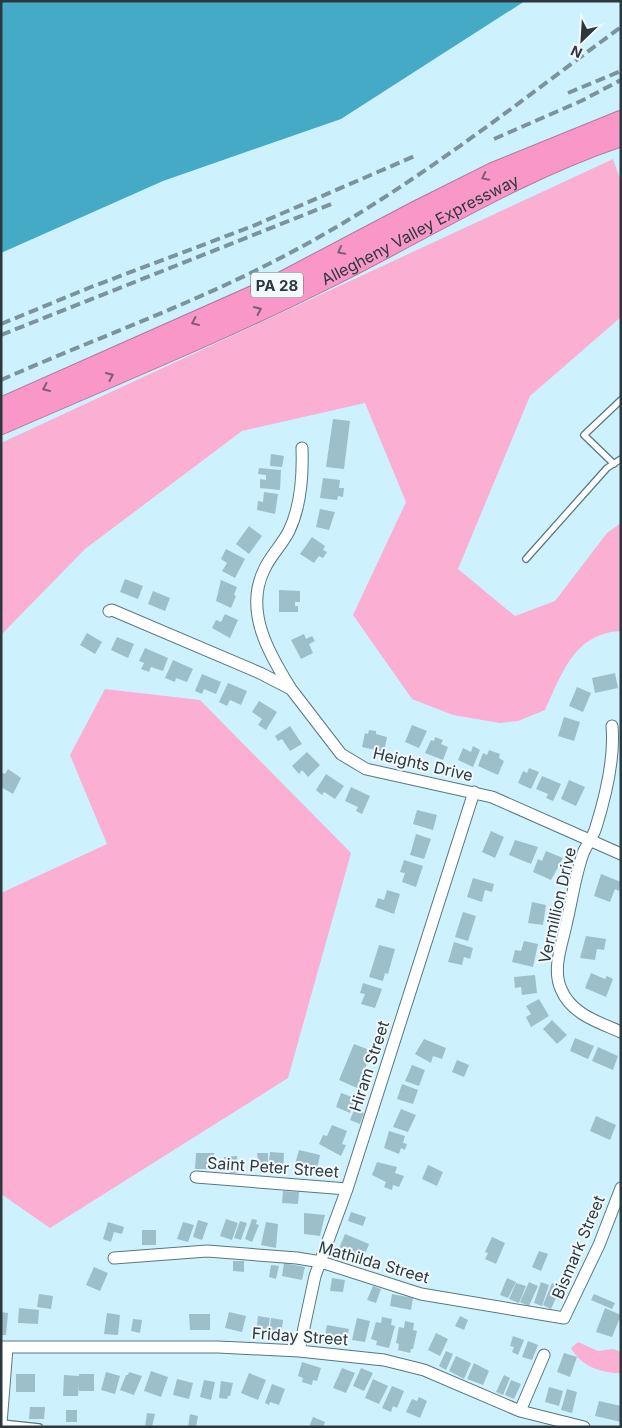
<svg xmlns="http://www.w3.org/2000/svg" width="622" height="1428" font-family="Inter,sans-serif">
	<style>
		.green { fill: #faafd3 }
		.water { fill: #45aac6 }
		.building { fill: #9dbfca }
		.lines { fill: none; stroke-linecap: round; stroke-linejoin: round }
		.service-casing { stroke: #577781; stroke-width: 8 }
		.minor-casing { stroke: #577781; stroke-width: 13 }
		.motorway-casing { stroke: #b27698; stroke-width: 22 }
		.service { stroke: #fff; stroke-width: 5.5 }
		.minor { stroke: #fff; stroke-width: 11 }
		.motorway { stroke: #fa97c9; stroke-width: 20 }
		.rail { stroke: #7b939b; stroke-width: 4; stroke-dasharray: 10 5; stroke-linecap: butt }
		.oneway { stroke: #7e5f76 }
		.labels { text-anchor: middle; dominant-baseline: central; stroke-width: 4; stroke-linejoin: round; paint-order: stroke }
		.shield { fill: #f2f9fc; stroke: #677377; stroke-width: 1 }
		.shield-label { font-size: 15px; font-weight: bold; fill: #2b393e }
		.street-label { font-size: 16px; fill: #2b393e; stroke: #f2f9fc }
	</style>
	<rect width="100%" height="100%" fill="#cef2fd"/>
	<path class="green" d="M613,159L621,182V317L530,396L458,569L515,616L555,601L607,533L621,523V631C574,633 562,674 545,710L518,721L500,723L453,715L412,699L353,615L406,502L365,403L242,431L85,549L1,635V443Z
		M105,689L200,700L351,853L288,1078L50,1228L1,1194V893L107,844L70,755Z
		M578,1342L598,1351L613,1349L621,1352V1373C600,1373 581,1366 571,1348Z"/>
	<path class="water" d="M1,1H525L341,119L163,181L1,253Z"/>
	<path class="building" d="M333,419L350,421L344,469L326,467Z
		M271,454L284,456L282,467L270,466Z
		M259,468L281,470L280,490L260,488V479L266,480V475L258,474Z
		M323,478L340,480L339,488H344L343,497L338,496L337,500L320,498Z
		M264,492L278,494L275,514L257,510L258,501L263,502Z
		M320,509L335,512L329,530L316,527Z
		M249,526L262,536L249,554L236,544Z
		M312,537L325,546L323,550L327,552L323,558L319,556L314,563L300,554Z
		M226,549L245,559L235,578L222,571L227,563L221,559Z
		M125,579L143,586L138,599L120,592Z
		M221,580L237,587L234,595L236,596L231,608L216,601Z
		M279,590L300,591V602H295V606H298V612H279Z
		M153,591L170,598L165,611L148,604Z
		M225,614L238,620L230,638L212,628L216,620L221,622Z
		M87,633L102,642L95,654L80,645Z
		M304,634L306,639L312,636L315,641L309,644L313,653L301,659L291,640Z
		M117,637L134,644L128,658L111,650Z
		M145,648L168,658L163,671L151,667L149,672L141,669L144,663L139,661Z
		M173,660L193,669L187,682L176,678L175,682L165,678Z
		M615,673L618,688L595,693L592,678Z
		M202,674L221,682L216,694L204,689L202,694L195,691Z
		M228,683L247,691L241,705L230,700L227,706L219,702Z
		M577,687L591,693L583,712L569,706Z
		M259,701L277,712L266,730L258,725L262,719L252,712Z
		M564,717L580,722L574,741L558,736Z
		M412,725L427,731L419,748L405,742Z
		M290,726L302,744L290,751L282,739L278,741L275,736Z
		M369,730L376,731V734L387,737L384,752L362,747L365,733L368,734Z
		M435,737L443,740L441,744L448,747L443,760L425,753L431,740L434,741Z
		M473,746L480,750L473,767L458,760L463,748L471,752Z
		M489,750L500,754L499,758L504,761L498,775L478,766L483,753L487,755Z
		M307,752L320,765L308,777L302,770L299,774L292,766Z
		M529,768L539,772L531,789L518,783L523,771L527,773Z
		M8,769L21,778L13,794L1,787V772L5,774Z
		M326,774L344,786L335,799L324,792L322,795L316,790Z
		M542,776L561,784L553,801L546,798L548,794L536,789Z
		M569,780L585,787L576,806L561,799Z
		M351,787L370,796L362,814L356,811L358,807L345,801Z
		M417,810L437,815L433,830L413,824Z
		M491,831L504,837L495,858L482,852Z
		M416,834L431,839L424,859L410,855Z
		M515,840L538,847L531,864L509,855Z
		M546,851L563,858L551,880L533,872L538,859L542,861Z
		M404,860L423,866L416,887L402,882L405,873L400,872Z
		M601,874L621,882L619,891L615,889L610,902L594,896Z
		M473,878L494,884L492,892L485,890L482,902L467,897Z
		M387,890L400,894L394,914L375,907L378,898L384,900Z
		M532,902L546,905L543,925L528,923Z
		M463,912L476,916L468,941L455,937Z
		M586,936L606,939L604,950L597,949L595,960L580,958Z
		M524,941L538,944L533,967L512,962L515,950L521,951Z
		M454,942L473,948L470,959L464,957L462,965L448,962Z
		M379,945L395,949L388,974L385,973L383,981L369,977Z
		M591,973L605,979L607,976L613,979L606,997L585,988Z
		M535,975L537,993L522,995L521,987L515,988L514,977Z
		M363,983L382,989L375,1008L361,1004L365,994L360,993Z
		M539,999L549,1016L531,1027L526,1017L531,1014L526,1006Z
		M552,1020L567,1035L557,1044L543,1029Z
		M575,1038L594,1046L588,1059L570,1051Z
		M424,1039L446,1048L442,1059L433,1056L431,1063L415,1054Z
		M354,1044L372,1051L357,1088L339,1080Z
		M598,1047L618,1056L613,1070L592,1061Z
		M457,1060L469,1065L464,1077L452,1072Z
		M412,1065L425,1070L419,1086L405,1081Z
		M402,1084L418,1090L413,1104L397,1099Z
		M341,1093L355,1098L350,1113L336,1107Z
		M401,1109L416,1115L408,1132L393,1127Z
		M354,1110L364,1113L360,1124L350,1120Z
		M596,1116L616,1125L610,1140L590,1131Z
		M332,1125L347,1131L342,1144L346,1145L341,1156L319,1144L323,1135L327,1136Z
		M389,1131L405,1136L403,1143L407,1144L405,1150L401,1148L399,1154L384,1148Z
		M299,1150L320,1155L317,1170L295,1164Z
		M270,1152L284,1153L283,1172L268,1171Z
		M196,1153H214V1169H195Z
		M257,1153H268V1170H259Z
		M237,1156L238,1173H230V1167H224V1157Z
		M377,1162L397,1167L395,1173L404,1176L399,1187L393,1185L392,1190L384,1187L386,1182L372,1175Z
		M428,1165L443,1172L437,1186L422,1179Z
		M283,1191L299,1192L298,1204L282,1203Z
		M351,1212L366,1217L363,1226L348,1221Z
		M304,1213L325,1215L320,1236L304,1234Z
		M226,1219L238,1223L232,1240L220,1236Z
		M252,1219L257,1220L256,1224L259,1225L252,1242L245,1239Z
		M198,1220L208,1223L202,1240L193,1237Z
		M240,1221L247,1223L241,1240L234,1238Z
		M108,1222L124,1227L122,1234L114,1232L111,1242L103,1239Z
		M183,1222L194,1225L188,1242L177,1239Z
		M266,1222L278,1224L276,1248L261,1245Z
		M142,1230H156V1245H142Z
		M345,1234L369,1244L362,1261L338,1251Z
		M492,1237L505,1243L496,1264L485,1259L488,1253L485,1252Z
		M539,1251L548,1254L541,1271L532,1267Z
		M233,1261H244V1272L233,1271Z
		M284,1263L305,1267L302,1280L282,1276Z
		M271,1265L279,1266L276,1279L269,1277Z
		M94,1267L108,1273L100,1291L86,1285Z
		M332,1278L345,1280L343,1292L330,1291Z
		M507,1278L516,1282L508,1298L500,1295Z
		M529,1282L538,1286L529,1306L520,1302Z
		M541,1282L549,1285L542,1306L534,1303Z
		M516,1283L526,1286L519,1303L509,1299Z
		M552,1283L561,1287L551,1309L543,1305Z
		M373,1286L381,1289L376,1303L367,1300Z
		M39,1294L53,1296L51,1309L37,1307Z
		M392,1294L413,1298L411,1310L390,1306Z
		M594,1294L615,1303L612,1309L591,1300Z
		M19,1308L39,1310L38,1324L18,1323Z
		M605,1308L621,1315L612,1337L596,1332Z
		M1,1312L8,1313L6,1335H1Z
		M229,1312L246,1316L242,1332L225,1328Z
		M107,1313L120,1315L118,1335L104,1334Z
		M189,1314H210V1330H190Z
		M258,1316L270,1318L267,1335L256,1333Z
		M460,1316L468,1320L464,1330L455,1326Z
		M382,1317L392,1319L391,1325L395,1326L389,1348L376,1345L377,1341L371,1339L376,1322L381,1323Z
		M271,1318L283,1320L281,1336L269,1335Z
		M357,1318L370,1321L365,1342L352,1340Z
		M133,1319L142,1320L140,1333L131,1331Z
		M405,1321L414,1323L413,1330L417,1331L413,1349H411L410,1353L398,1350L399,1344L396,1343L399,1327L404,1328Z
		M327,1325L349,1329L346,1345L324,1341Z
		M436,1333L448,1339L440,1356L428,1350Z
		M513,1336L524,1340L518,1355L512,1352L514,1347L510,1346Z
		M528,1341L538,1345L532,1360L522,1357Z
		M446,1351L453,1354L446,1370L439,1366Z
		M564,1353L577,1357L570,1377L557,1372Z
		M456,1356L471,1363L464,1379L449,1371Z
		M302,1362L321,1368L317,1381L313,1380L312,1385L302,1382L303,1378L298,1376Z
		M474,1363L489,1371L483,1385L467,1379Z
		M342,1368L355,1373L346,1393L333,1388Z
		M361,1368L373,1373L364,1391L353,1386Z
		M151,1371L168,1377L161,1397L144,1391Z
		M106,1372L120,1376L115,1394L101,1390Z
		M129,1372L142,1376L134,1395L120,1390L126,1375H128Z
		M249,1373L266,1380L258,1400L241,1393Z
		M16,1374H35V1392H16Z
		M79,1374H94V1391H79V1385L78,1396H63L64,1375L79,1376Z
		M504,1375L510,1378L503,1395L496,1392Z
		M177,1379L193,1383L189,1399L173,1395Z
		M373,1379L388,1386L379,1404L365,1398Z
		M204,1380L215,1382L211,1400L200,1397Z
		M511,1380L521,1384L514,1399L505,1395Z
		M221,1381L233,1383L230,1396H228L227,1399L219,1398Z
		M272,1384L285,1389L279,1405L270,1402L269,1405L265,1403Z
		M392,1386L404,1391L397,1408L393,1406L391,1412L382,1408Z
		M549,1387L563,1391L559,1406L545,1402Z
		M567,1389L577,1392L572,1413L561,1410Z
		M419,1397L427,1401L420,1418L406,1412L412,1399L417,1401Z
		M599,1401L621,1406V1422L595,1416Z
		M30,1407H45L44,1419H29Z
		M66,1410H77V1422H66Z
		M147,1413L155,1414L152,1427H145Z
		M190,1414L198,1416L196,1427H188Z
		M313,1417L325,1422L323,1427H309Z"/>
	<g class="lines">
		<defs>
			<path id="service" d="M614,464L584,435L621,400
				M526,559L607,468L621,459
				M1,1423L39,1427"/>
			<path id="minor" d="M109,611L112,610L260,673L291,689L341,754L366,769L492,797L621,854
				M291,689C269,654 244,611 264,570C270,556 282,545 289,531C301,506 303,476 302,448
				M612,726C615,759 606,795 596,827C594,835 588,843 584,851C575,874 572,901 566,925C562,944 552,969 561,989C571,1014 598,1022 621,1032
				M196,1177L347,1189
				M114,1258L207,1251L297,1258L321,1262L421,1294L564,1318L599,1245L621,1188
				M1,1347H218L299,1351L384,1360L424,1370L520,1411L584,1427
				M299,1351L315,1276L347,1189L474,792
				M520,1411L544,1355
				M1,1424L7,1348"/>
			<g id="motorway">
				<path d="M1,408L267,290L417,211L493,173L621,121"/>
				<path id="s1" d="M1,424C113,375 226,329 335,274C430,226 520,170 621,136"/>
			</g>
		</defs>
		<use href="#service" class="service-casing"/>
		<use href="#minor" class="minor-casing"/>
		<use href="#motorway" class="motorway-casing"/>
		<use href="#service" class="service"/>
		<use href="#minor" class="minor"/>
		<use href="#motorway" class="motorway"/>
		<path class="rail" d="M568,93L621,71
			M494,139L581,101L621,80
			M1,324L91,287L253,226L417,155
			M1,335L334,203
			M1,380C96,338 196,303 288,254C406,192 514,106 621,27"/>
	</g>
	<defs><path id="oneway-chevron" d="M-2-3.5L2.5 0L-2 3.5" fill="none" stroke-width="1.6" stroke-linecap="round" stroke-linejoin="round" transform="scale(1.25)"/></defs>
	<g class="oneway">
		<use href="#oneway-chevron" transform="translate(485 177) rotate(154)"/>
		<use href="#oneway-chevron" transform="translate(341 251) rotate(152)"/>
		<use href="#oneway-chevron" transform="translate(258 310) rotate(-25)"/>
		<use href="#oneway-chevron" transform="translate(195 322) rotate(156)"/>
		<use href="#oneway-chevron" transform="translate(110 376) rotate(-24)"/>
		<use href="#oneway-chevron" transform="translate(46 388) rotate(156)"/>
	</g>
	<g class="labels">
		<rect class="shield" x="251" y="272.5" width="52" height="25" rx="4"/>
		<g class="shield-label">
			<text x="277" y="285">PA 28</text>
		</g>
		<g class="street-label">
			<text stroke="none"><textPath href="#s1" startOffset="462">Allegheny Valley Expressway</textPath></text>
			<text transform="translate(423 764) rotate(13)">Heights Drive</text>
			<text transform="translate(557 905) rotate(-77)">Vermillion Drive</text>
			<text transform="translate(369 1066) rotate(-72)">Hiram Street</text>
			<text transform="translate(273 1167) rotate(4)">Saint Peter Street</text>
			<text transform="translate(578 1247) rotate(-67)">Bismark Street</text>
			<text transform="translate(374 1262) rotate(16)">Mathilda Street</text>
			<text transform="translate(300 1336) rotate(4)">Friday Street</text>
		</g>
	</g>
	<rect width="622" height="1428" fill="none" stroke="#2b393e" stroke-width="5"/>
	<g transform="translate(582 40) rotate(205)" stroke="#f2f9fc" stroke-width="4" paint-order="stroke">
	<path d="M0-4L9 19L0 12L-9 19Z" fill="#2b393e"/>
	<text y="-8" font-size="14" font-weight="bold" text-anchor="middle" fill="#2b393e">N</text>
	</g>
</svg>
